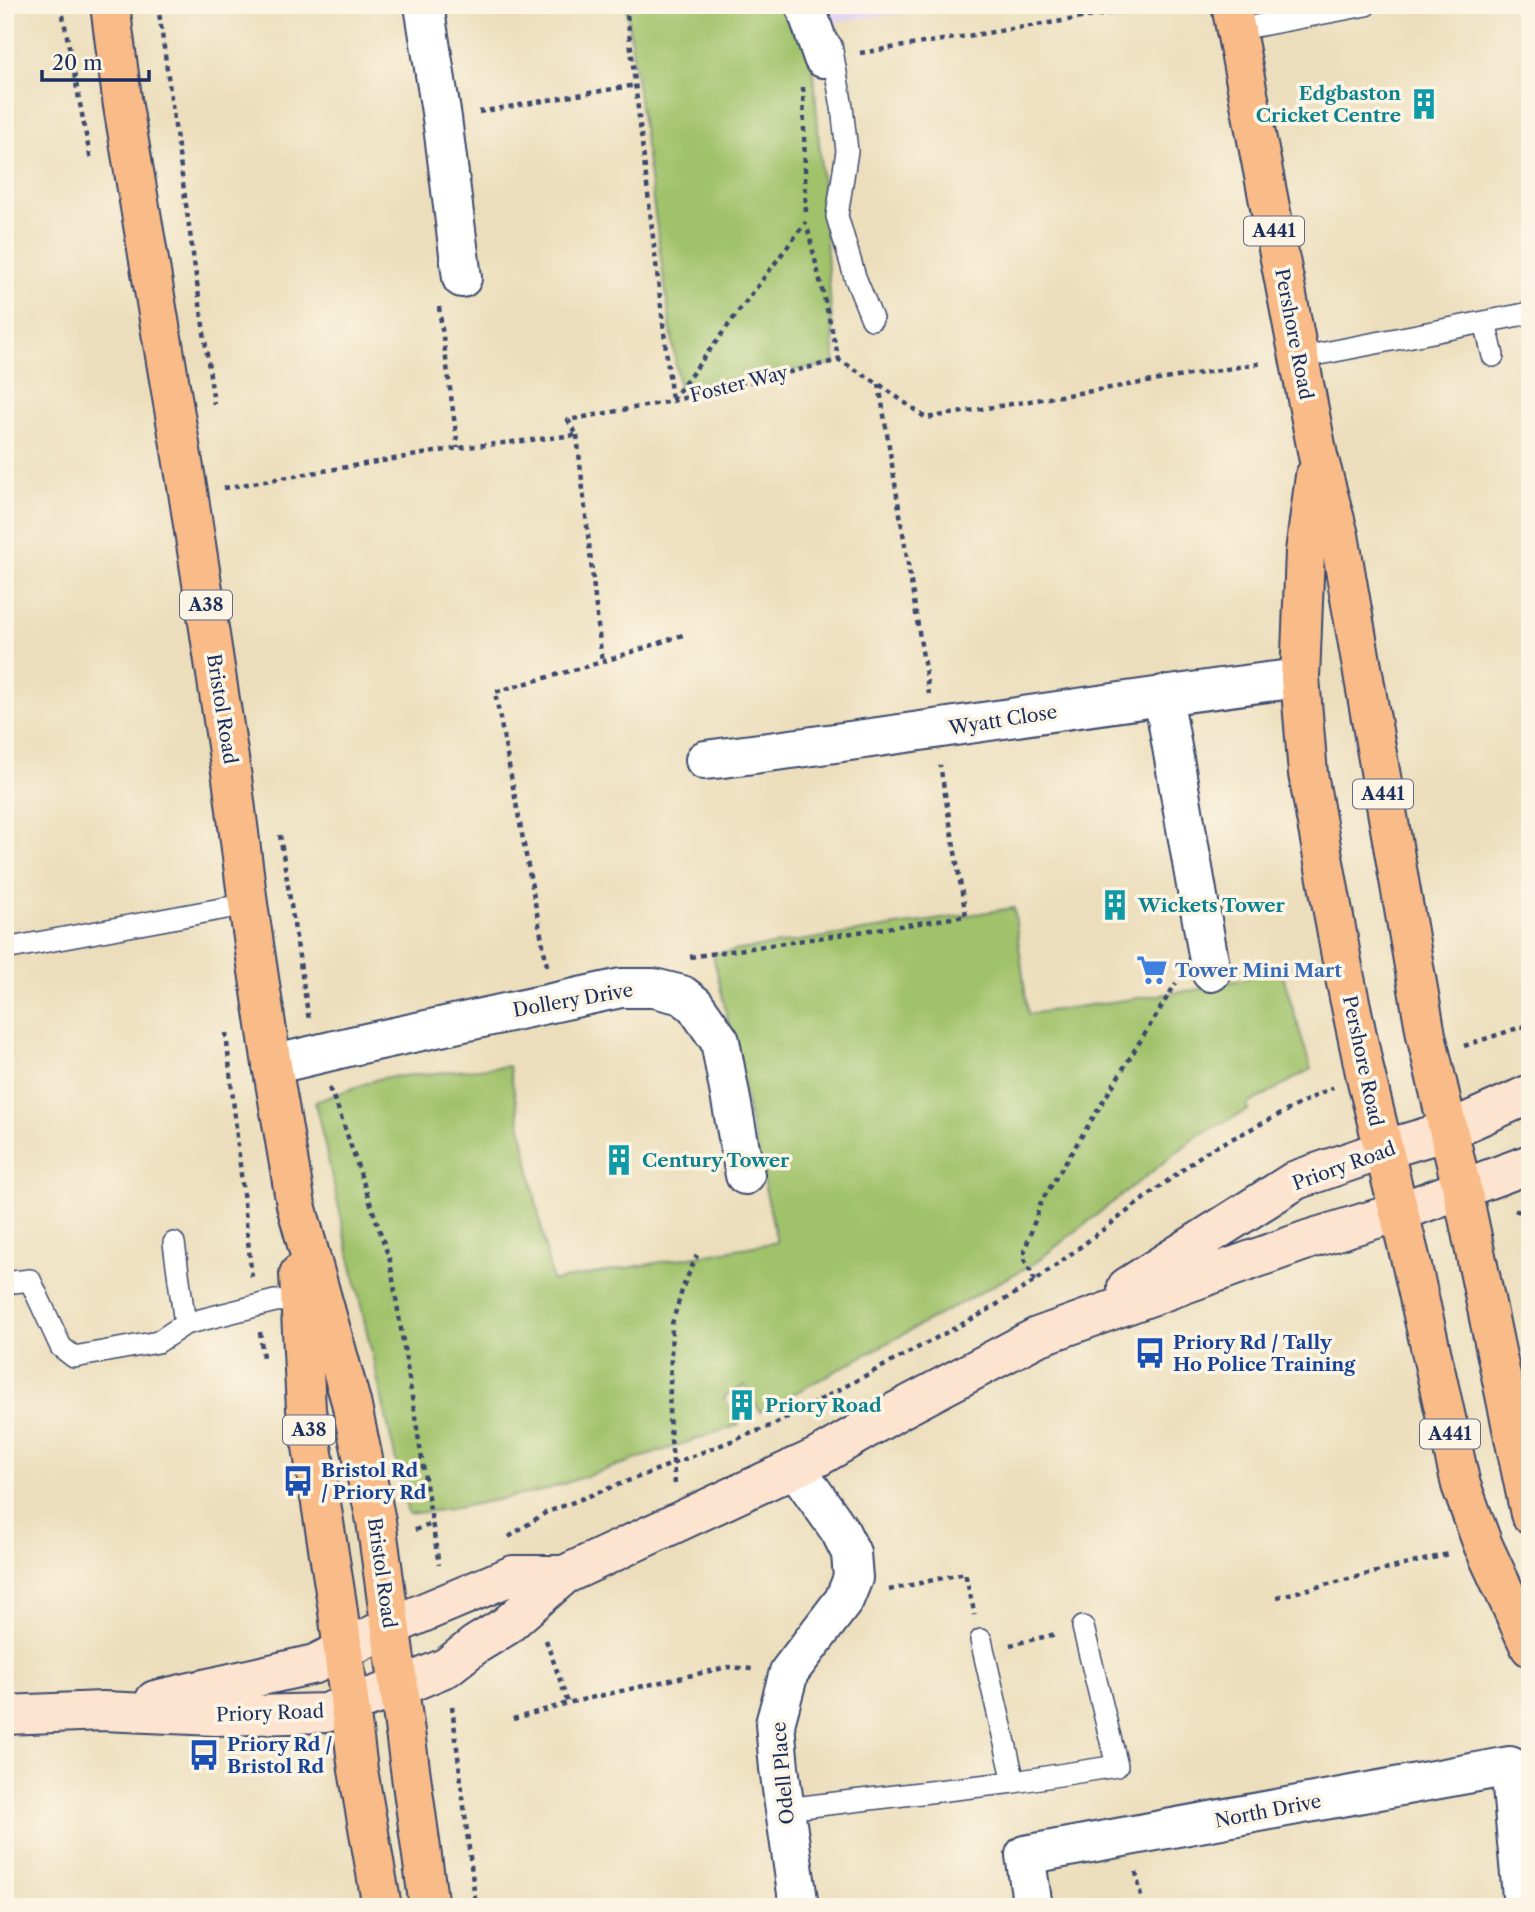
<svg xmlns="http://www.w3.org/2000/svg" width="1535" height="1912" font-family="'Libre Caslon Text',serif">
	<style>
		.built { fill: #e1d4f3 }
		.green { fill: #a0c26b; stroke: #5e7864; stroke-width: 2 }
		.lines { fill: none; stroke-linecap: round; stroke-linejoin: round }
		.lane-casing { stroke: #3a496c; stroke-width: 24 }
		.street-casing { stroke: #3a496c; stroke-width: 42 }
		.secondary-casing { stroke: #3a496c; stroke-width: 42 }
		.primary-casing { stroke: #3a496c; stroke-width: 42 }
		.highway-casing { stroke: #3a496c; stroke-width: 42 }
		.path { stroke: #3a496c; stroke-width: 4.5; stroke-dasharray: 5 5; stroke-linecap: butt }
		.lane { stroke: #fff; stroke-width: 21 }
		.street { stroke: #fff; stroke-width: 38 }
		.secondary { stroke: #fde4d0; stroke-width: 38 }
		.primary { stroke: #f9bc89; stroke-width: 38 }
		.highway { stroke: #f9bc89; stroke-width: 38 }
		.labels { text-anchor: middle; dominant-baseline: central; stroke-width: 7; stroke-linejoin: round; paint-order: stroke }
		.shield { fill: #fcf5e5; stroke: #5e6a86; stroke-width: 2 }
		.shield-label { font-size: 18px; font-weight: bold; fill: #1b2f5e }
		.culture-label { font-size: 19px; font-weight: bold; fill: #0d838f; stroke: #fcf5e5; text-anchor: start }
		.street-label { font-size: 19px; fill: #1b2f5e; stroke: #fcf5e5 }
		.shop-label { font-size: 19px; font-weight: bold; fill: #366cbe; stroke: #fcf5e5; text-anchor: start }
		.transit-label { font-size: 19px; font-weight: bold; fill: #164399; stroke: #fcf5e5; text-anchor: start }
	</style>
	<rect width="100%" height="100%" fill="#fcf5e5"/>
	<filter id="ink" filterUnits="userSpaceOnUse"><feTurbulence type="fractalNoise" baseFrequency=".0143" numOctaves="2"/><feDisplacementMap in="SourceGraphic" scale="14" xChannelSelector="R" yChannelSelector="G"/><feConvolveMatrix kernelMatrix="1 2 1 2 8 2 1 2 1" color-interpolation-filters="sRGB"/></filter>
	<filter id="wash" filterUnits="userSpaceOnUse"><feTurbulence type="fractalNoise" baseFrequency=".00686" numOctaves="4" result="noise"/><feDisplacementMap in="SourceGraphic" scale="28" xChannelSelector="R" yChannelSelector="G"/><feGaussianBlur stdDeviation="1.57" result="paint"/><feColorMatrix in="noise" values="0 0 0 0 0 0 0 0 0 0 0 0 0 0 0 0 0 1.4 0 .05"/><feComposite in="paint" operator="in"/></filter>
	<g filter="url(#wash)">
		<rect width="100%" height="100%" fill="#ecdebc"/>
		<path class="built" d="M805,5H966L809,25Z"/>
		<path class="green" d="M626,5H805L813,60L835,364L679,388Z
			M1014,908L1028,1014L1207,988L1281,969L1311,1069L1247,1105L1248,1110L1200,1134L1035,1263L760,1412L745,1385L724,1397L739,1425L542,1491L451,1509L408,1514L315,1102L381,1078L509,1066L552,1281L777,1242L713,954Z"/>
	</g>
	<g filter="url(#ink)">
		<g class="lines">
			<defs>
				<path id="lane" d="M1235,30L1366,5
					M831,45L842,107L847,151L837,216L855,277L872,319
					M1485,322L1493,356
					M1299,358L1530,313
					M5,949L248,904
					M174,1243L185,1324
					M5,1283L30,1280L61,1347L74,1357L158,1342L185,1324L275,1301L301,1300
					M981,1640L1014,1782
					M785,1809L1014,1782L1117,1766L1083,1627"/>
				<path id="street" d="M424,5L442,118L462,278
					M805,5L823,58
					M1163,695L1211,972
					M705,760C904,736 1102,702 1300,678
					M272,1065L352,1046L621,988H654L682,995L695,1005L720,1041L745,1175
					M795,1467L840,1531L851,1553L853,1578L844,1600L789,1672L775,1724L779,1768L799,1907
					M1033,1907L1025,1855L1510,1766L1523,1907"/>
				<path id="secondary" d="M1127,1287L1296,1180L1383,1150L1447,1131L1530,1094
					M155,1700L315,1664L389,1627L513,1575H564
					M5,1715L103,1711L216,1716L325,1713L397,1688L447,1667L475,1645L506,1626L564,1575L818,1457L897,1411L1037,1337L1310,1239L1399,1212L1530,1164"/>
				<path id="primary" d="M1231,5L1318,456L1339,535L1426,1035L1462,1189L1530,1514
					M1315,476L1305,552L1300,678L1308,774L1345,978L1365,1073L1410,1257L1461,1485L1483,1545L1530,1647"/>
				<path id="highway" d="M110,5L123,106L188,492L232,778L248,904L272,1065L296,1205L351,1402L376,1521L429,1907
					M299,1274L306,1409L337,1604L358,1770L382,1907"/>
			</defs>
			<use href="#lane" class="lane-casing"/>
			<use href="#street" class="street-casing"/>
			<use href="#secondary" class="secondary-casing"/>
			<use href="#primary" class="primary-casing"/>
			<use href="#highway" class="highway-casing"/>
			<path class="path" d="M61,5L91,161
				M158,5L214,404
				M626,5L672,401
				M860,53L1163,5
				M803,87L806,215
				M479,112L636,85
				M808,230L839,360
				M439,307L458,448
				M879,384L929,694
				M672,400L806,222
				M577,435L602,662
				M224,488L458,448L577,435L568,420L672,401L839,360L879,384L926,418L1263,363
				M280,835L309,1020
				M690,957L966,916L940,765
				M547,966L495,692L602,662L683,635
				M226,1033L252,1278
				M1464,1046L1530,1024
				M329,1088L339,1111L390,1261L439,1565
				M1515,1210L1522,1213L1530,1246
				M1035,1281L1023,1256L1041,1202L1176,983
				M260,1332L263,1358
				M675,1484L669,1417L672,1324L683,1287L697,1255
				M415,1530L432,1524
				M509,1537L545,1513L773,1425L983,1313L1035,1281L1206,1152L1333,1087
				M889,1590L965,1573L975,1615
				M1277,1597L1448,1554
				M546,1640L568,1703
				M1010,1645L1056,1634
				M452,1706L476,1907
				M513,1719L568,1703L728,1667L753,1669
				M1136,1872L1143,1907"/>
			<use href="#lane" class="lane"/>
			<use href="#street" class="street"/>
			<use href="#secondary" class="secondary"/>
			<use href="#primary" class="primary"/>
			<use href="#highway" class="highway"/>
		</g>
	</g>
	<defs>
		<symbol id="building-bare" viewBox="-9 -9 18 18"><path d="M-4-6H4V6H1V3H-1V6H-4ZM-2.5-4.3h1.7v1.8h-1.7ZM.8-4.3h1.7v1.8H.8ZM-2.5-1h1.7V.8h-1.7ZM.8-1h1.7V.8H.8Z" fill="#0f9aa8" stroke="#fcf5e5" stroke-width="2.5" paint-order="stroke"/></symbol>
		<symbol id="supermarket-bare" viewBox="-9 -9 18 18"><path d="M-6-5.5h2.5l.6 2H6L4.5 2H-2.5L-4.4-4H-6ZM-1.5 3.2a1.3 1.3 0 1 0 .1 0ZM3 3.2a1.3 1.3 0 1 0 .1 0Z" fill="#3f7fe0" stroke="#fcf5e5" stroke-width="2.5" paint-order="stroke"/></symbol>
		<symbol id="bus-bare" viewBox="-9 -9 18 18"><path d="M-5-6H5V4H4V6H2V4H-2V6H-4V4H-5ZM-3.5-4V0h7V-4ZM-3.5 1.2v1.5H-2V1.2ZM2 1.2v1.5H3.5V1.2Z" fill="#1a4fb4" stroke="#fcf5e5" stroke-width="2.5" paint-order="stroke"/></symbol>
	</defs>
	<g fill-rule="evenodd">
		<use href="#building-bare" x="1402" y="82" width="44" height="44"/>
		<use href="#building-bare" x="1093" y="883" width="44" height="44"/>
		<use href="#supermarket-bare" x="1130" y="948" width="44" height="44"/>
		<use href="#building-bare" x="597" y="1138" width="44" height="44"/>
		<use href="#bus-bare" x="1128" y="1331" width="44" height="44"/>
		<use href="#building-bare" x="720" y="1383" width="44" height="44"/>
		<use href="#bus-bare" x="276" y="1459" width="44" height="44"/>
		<use href="#bus-bare" x="182" y="1733" width="44" height="44"/>
	</g>
	<g class="labels">
		<g class="shield">
			<rect x="1244" y="216.5" width="60" height="29" rx="5"/>
			<rect x="180" y="590.5" width="52" height="29" rx="5"/>
			<rect x="1353" y="779.5" width="60" height="29" rx="5"/>
			<rect x="283" y="1415.5" width="52" height="29" rx="5"/>
			<rect x="1420" y="1419.5" width="60" height="29" rx="5"/>
		</g>
		<g class="shield-label">
			<text x="1274" y="231">A441</text>
			<text x="206" y="605">A38</text>
			<text x="1383" y="794">A441</text>
			<text x="309" y="1430">A38</text>
			<text x="1450" y="1434">A441</text>
		</g>
		<g class="culture-label">
			<text x="1401" y="93" text-anchor="end">Edgbaston<tspan x="1401" dy="22">Cricket Centre</tspan></text>
			<text x="1138" y="905">Wickets Tower</text>
			<text x="642" y="1160">Century Tower</text>
			<text x="765" y="1405">Priory Road</text>
		</g>
		<g class="street-label">
			<text transform="translate(1294 334) rotate(79)">Pershore Road</text>
			<text transform="translate(739 384) rotate(-14)">Foster Way</text>
			<text transform="translate(222 709) rotate(81)">Bristol Road</text>
			<text transform="translate(1003 720) rotate(-9)">Wyatt Close</text>
			<text transform="translate(573 1000) rotate(-10)">Dollery Drive</text>
			<text transform="translate(1363 1061) rotate(78)">Pershore Road</text>
			<text transform="translate(1344 1166) rotate(-20)">Priory Road</text>
			<text transform="translate(382 1573) rotate(82)">Bristol Road</text>
			<text transform="translate(270 1713) rotate(-2)">Priory Road</text>
			<text transform="translate(783 1773) rotate(-95)">Odell Place</text>
			<text transform="translate(1268 1811) rotate(-11)">North Drive</text>
		</g>
		<g class="shop-label">
			<text x="1175" y="970">Tower Mini Mart</text>
		</g>
		<g class="transit-label">
			<text x="1173" y="1342">Priory Rd / Tally<tspan x="1173" dy="22">Ho Police Training</tspan></text>
			<text x="321" y="1470">Bristol Rd<tspan x="321" dy="22">/ Priory Rd</tspan></text>
			<text x="227" y="1744">Priory Rd /<tspan x="227" dy="22">Bristol Rd</tspan></text>
		</g>
	</g>
	<rect width="1535" height="1912" fill="none" stroke="#fcf5e5" stroke-width="28"/>
	<path d="M42 70v10h107v-10" fill="none" stroke="#1b2f5e" stroke-width="3.5"/>
	<text x="52" y="70" font-size="21" fill="#1b2f5e" stroke="#fcf5e5" stroke-width="5" paint-order="stroke">20 m</text>
</svg>
